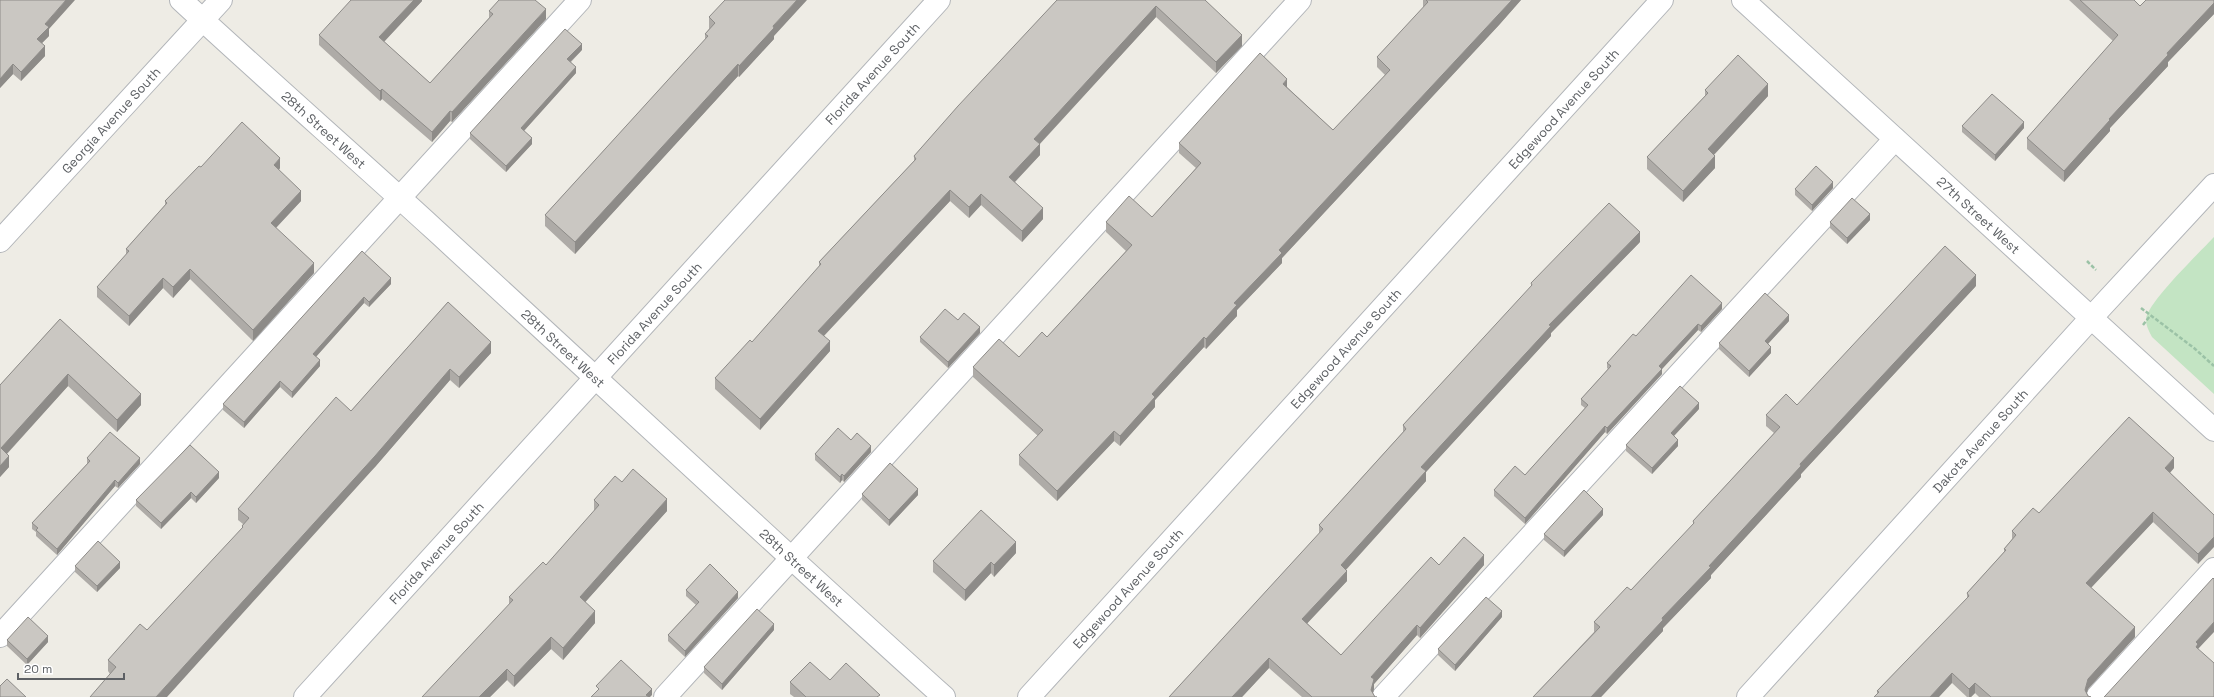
<svg xmlns="http://www.w3.org/2000/svg" width="2214" height="697" font-family="'Space Grotesk',sans-serif">
	<style>
		.green { fill: #c3e4c3 }
		.lines { fill: none; stroke-linecap: round; stroke-linejoin: round }
		.minor-casing { stroke: #b2b5b9; stroke-width: 24 }
		.path { stroke: #9bc2a6; stroke-width: 2.5; stroke-dasharray: 4 2; stroke-linecap: butt }
		.minor { stroke: #fff; stroke-width: 22 }
		.wall { fill: #aeaba7 }
		.shaded-wall { fill: #8d8b88 }
		.building { fill: #cac7c2; stroke: #8d8b88 }
		.labels { text-anchor: middle; dominant-baseline: central; stroke-width: 3; stroke-linejoin: round; paint-order: stroke }
		.street-label { font-size: 13px; fill: #5d6064; stroke: #fff }
	</style>
	<rect width="100%" height="100%" fill="#eeece5"/>
	<path class="green" d="M2214,237V394L2152,337C2149,331 2146,326 2146,319C2147,303 2201,251 2214,237Z"/>
	<g class="lines">
		<defs>
			<g id="minor">
				<path id="s1" d="M181,0C265,78 351,153 435,230C605,386 773,543 944,697"/>
				<path id="s2" d="M1743,0L2214,430"/>
				<path id="s3" d="M0,241L221,0"/>
				<path d="M0,636L580,0"/>
				<path id="s4" d="M305,697L939,0"/>
				<path d="M665,697L1300,0"/>
				<path id="s5" d="M1029,697L1662,0"/>
				<path d="M1383,697L1895,139"/>
				<path id="s6" d="M1748,697L2091,318L2214,185"/>
				<path d="M2097,697L2214,569"/>
			</g>
		</defs>
		<use href="#minor" class="minor-casing"/>
		<path class="path" d="M2087,261L2096,270
			M2141,308L2194,348L2214,366
			M2143,325L2150,316"/>
		<use href="#minor" class="minor"/>
	</g>
	<path class="wall" d="M0,0L49,29V36L42,43L45,56L21,81L13,74L0,88Z
		M422,0V1L384,42L430,83L489,18V11L546,19L452,122L450,121L432,142L382,99L380,101L319,45V35Z
		M1057,0H1205L1242,46L1216,73L1156,17L1040,144V155L1015,182L1043,219L1022,242L981,205L969,218L950,201L824,336L830,351L760,430L715,389V378L752,342L819,267V262L914,161V156Z
		M1423,0H1521L1499,25L1282,258V263L1237,310V316L1206,349L1204,347L1155,400V407L1120,446L1114,441L1057,501L1019,465V455L1038,436L973,377V367L1019,357L1047,337L1126,251L1106,232V222L1152,217L1196,168L1179,153V143L1287,87L1333,130L1385,75L1377,67V57L1423,8Z
		M2069,0H2134L2140,6L2214,0V14L2168,62V66L2110,128V131L2064,182L2027,149V138L2113,41Z
		M709,17L774,36V39L739,77L738,76L575,254L545,226V215L705,40V34L709,29Z
		M582,50L571,62L576,73L524,131L532,144L506,172L470,139V133Z
		M1705,90L1768,96L1714,155L1715,168L1683,202L1647,169V157L1705,96Z
		M1962,126L2024,128L1995,161L1962,132Z
		M201,167L280,168L279,170L301,201L276,228L314,273L253,341L190,279L173,298L163,288L129,326L97,297V287L126,255V249L165,205V201Z
		M1833,188L1812,211L1795,195V189Z
		M1870,220L1847,244L1830,228V222Z
		M1640,242L1551,333V336L1426,472V481L1346,570L1347,581L1307,623L1341,655L1439,565H1484L1420,638L1417,635L1374,684V689L1373,693L1375,697H1377H1302L1269,668L1242,697H1169L1319,534V525L1403,432V425L1531,287V283Z
		M362,251L391,284L369,307L364,303L316,357L320,366L292,398L280,387L244,428L223,410V404Z
		M1976,286L1801,474V477L1711,575V578L1663,628V631L1601,697H1533L1594,632V622L1631,590L1693,525V521L1774,433L1766,426V415L1797,405Z
		M448,302L491,353L459,388L450,380L375,467L110,674L108,671V660L147,630L242,529V526L243,524L238,520V509L351,411Z
		M1722,309L1701,332L1698,330L1662,369V374L1607,434L1605,432L1525,524L1494,496V490L1525,475L1585,408L1581,405V399L1608,369L1607,368V363L1636,336Z
		M60,319L141,405L117,432L68,386L7,454L9,467L0,477V385Z
		M958,320L980,333L948,368L920,342V337Z
		M1789,321L1768,344L1771,353L1749,377L1719,349V343Z
		M1699,409L1674,436L1678,446L1652,474L1626,451V445Z
		M871,452L844,482L842,480L840,483L815,460V454Z
		M87,458L140,464L118,488L115,486L57,555L36,536V532L32,529V523L87,464Z
		M2174,468L2170,473L2214,515L2198,564L2153,522L2091,588L2135,637L2088,689L2087,693L2088,696L2091,697H1979L1975,693L1971,697H1967L1952,683L1877,694V691L1967,599V593L2004,552V549L2012,539V531L2039,513Z
		M219,478L196,503L191,498L161,529L136,506V500Z
		M622,482L667,511L585,602L595,623L563,660L551,649L514,687L507,680L490,697L509,604V597L546,565L594,512V500Z
		M862,494L918,495L889,526L862,500Z
		M1603,515L1564,557L1544,540V534Z
		M1016,553L994,577L991,573L965,601L933,572V561Z
		M75,566L120,568L97,592L75,572Z
		M686,590L738,598L685,657L668,641V635L696,605L686,596Z
		M1502,617L1455,671L1438,655V649Z
		M774,630L722,690L704,673V667Z
		M7,640L48,642L27,665L7,646Z
		M790,682L880,697H794L790,694Z"/>
	<path class="shaded-wall" d="M66,0H75L49,29V36L37,48V39L45,24Z
		M414,0H422V1L379,47V37Z
		M797,0H807L774,36V39L739,77V66L773,26Z
		M1512,0H1521L1499,25L1282,258V263L1237,310V316L1206,349V339L1234,303L1279,250Z
		M2214,3V14L2168,62V66L2110,128V131L2064,182V171L2109,119L2167,53Z
		M1156,6V17L1034,150V139Z
		M546,9V19L452,122V112Z
		M1242,35V46L1216,73V62Z
		M582,44V50L567,65V59Z
		M45,46V56L21,81V72Z
		M13,64V74L0,88V79Z
		M738,64V76L575,254V242Z
		M576,67V73L521,134V128Z
		M1287,79V89L1283,84Z
		M1768,84V96L1708,161V149Z
		M382,89V99L380,101V91Z
		M450,111V121L432,142V132Z
		M2024,122V128L1995,161V155Z
		M532,138V144L506,172V166Z
		M1040,144V155L1009,188V177Z
		M1715,156V168L1683,202V191Z
		M280,158V168L274,176V165Z
		M1833,182V188L1812,211V205Z
		M950,190V201L818,342V331Z
		M301,191V201L271,233V223Z
		M981,194V205L969,218V207Z
		M1043,208V219L1022,242V231Z
		M1870,214V220L1847,244V238Z
		M1640,232V242L1551,333V336L1426,472V481L1341,575V565L1421,467L1549,325Z
		M314,263V273L253,341V330Z
		M190,269V279L173,298V287Z
		M1976,275V286L1801,474V477L1711,575V578L1663,628V631L1601,697H1591L1662,618L1800,464Z
		M163,278V288L129,326V316Z
		M391,278V284L369,307V302Z
		M364,297V303L313,360V354Z
		M1722,303V309L1701,332V326Z
		M1789,315V321L1765,347V341Z
		M1698,324V330L1662,369V374L1607,434V428L1659,366Z
		M980,327V333L948,368V362Z
		M1204,337V347L1155,400V407L1120,446V436L1152,394Z
		M830,341V351L760,430V419Z
		M491,342V353L459,388V377Z
		M1771,347V353L1749,377V371Z
		M320,360V366L292,398V392Z
		M450,369V380L375,467L167,697H156Z
		M68,374V386L1,460V448Z
		M280,381V387L244,428V422Z
		M141,394V405L117,432V420Z
		M1699,403V409L1671,439V433Z
		M1605,426V432L1525,524V518Z
		M1114,431V441L1057,501V491Z
		M1678,440V446L1652,474V468Z
		M871,446V452L844,482V476Z
		M9,456V467L0,477V466Z
		M140,458V464L118,488V483Z
		M2174,458V468L2165,478V468Z
		M219,472V478L196,503V497Z
		M842,474V480L840,483V477Z
		M115,480V486L57,555V549Z
		M918,489V495L889,526V520Z
		M191,492V498L161,529V523Z
		M667,499V511L580,608V597Z
		M1603,509V515L1564,557V551Z
		M2153,512V522L2086,593V583Z
		M2214,537V547L2198,564V554Z
		M1016,542V553L994,577V565Z
		M1484,555V565L1420,638V628Z
		M120,562V568L97,592V586Z
		M991,562V573L965,601V590Z
		M1347,571V581L1302,629V619Z
		M738,592V598L685,657V651Z
		M595,611V623L563,660V648Z
		M1502,611V617L1455,671V665Z
		M2214,622V632L2198,649L2196,657V642Z
		M774,624V630L722,690V684Z
		M1417,625V635L1374,684V689L1372,697H1371V677Z
		M2135,627V637L2088,689L2086,697L2085,690L2088,679Z
		M48,636V642L27,665V659Z
		M551,637V649L514,687V676Z
		M1269,658V668L1242,697H1232Z
		M507,669V680L490,697H479Z
		M1952,673V683L1939,697H1930Z
		M1975,683V693L1971,697H1969V689Z
		M652,689V695L650,697H646V695Z"/>
	<path class="building" d="M0,0H66L45,24L49,27L37,39L45,46L21,72L13,64L0,79Z
		M351,0H414L379,37L430,83L493,14L489,11L499,0H535L546,9L452,112L450,111L432,132L382,89L380,91L319,35Z
		M725,0H797L773,26L774,28L739,66L738,64L575,242L545,215L708,36L705,34L715,23L709,17Z
		M1057,0H1205L1242,35L1216,62L1156,6L1034,139L1040,144L1009,177L1043,208L1022,231L981,194L969,207L950,190L818,331L830,341L760,419L715,378L750,340L752,342L821,264L819,262L916,159L914,156L958,106Z
		M1426,0H1512L1279,250L1282,253L1234,303L1237,305L1206,339L1204,337L1152,394L1155,397L1120,436L1114,431L1057,491L1019,455L1043,430L973,367L999,339L1019,357L1042,332L1047,337L1132,245L1106,222L1129,196L1152,217L1201,163L1179,143L1260,53L1287,79L1283,84L1333,130L1390,70L1377,57L1428,2Z
		M2080,0H2134L2140,6L2146,0H2214V3L2167,53L2168,55L2109,119L2110,120L2064,171L2027,138L2118,35Z
		M565,29L582,44L567,59L576,67L521,128L532,138L506,166L470,133Z
		M1738,55L1768,84L1708,149L1715,156L1683,191L1647,157L1708,93L1705,90Z
		M1992,94L2024,122L1995,155L1962,126Z
		M242,122L280,158L274,165L301,191L271,223L314,263L253,330L190,269L173,287L163,278L129,316L97,287L129,251L126,249L167,203L165,201L199,166L201,167Z
		M1816,166L1833,182L1812,205L1795,189Z
		M1852,198L1870,214L1847,238L1830,222Z
		M1609,203L1640,232L1549,325L1551,326L1421,467L1426,471L1341,565L1347,571L1302,619L1341,655L1431,557L1439,565L1464,537L1484,555L1420,628L1417,625L1371,677L1374,679L1371,690L1375,697H1377H1312L1269,658L1232,697H1169L1323,529L1319,525L1406,429L1403,425L1532,285L1531,283Z
		M1945,246L1976,275L1800,464L1801,466L1709,566L1711,567L1662,618L1663,620L1591,697H1533L1600,627L1594,622L1627,587L1631,590L1694,523L1693,521L1780,427L1766,415L1786,394L1797,405Z
		M362,251L391,278L369,302L364,297L313,354L320,360L292,392L280,381L244,422L223,404Z
		M1691,275L1722,303L1701,326L1698,324L1659,366L1662,369L1607,428L1605,426L1525,518L1494,490L1515,466L1525,475L1588,405L1581,399L1611,366L1607,363L1633,334L1636,336Z
		M1765,293L1789,315L1765,341L1771,347L1749,371L1719,343Z
		M448,302L491,342L459,377L450,369L375,456L156,697H90L116,667L108,660L140,624L147,630L243,527L242,526L249,518L238,509L336,397L351,411Z
		M945,309L958,320L964,313L980,327L948,362L920,337Z
		M60,319L141,394L117,420L68,374L1,448L9,456L0,466V385Z
		M1680,386L1699,403L1671,433L1678,440L1652,468L1626,445Z
		M2129,417L2174,458L2165,468L2214,515V537L2198,554L2153,512L2086,583L2135,627L2088,679L2085,690L2088,696L2091,697H1991L1975,683L1969,689L1952,673L1930,697H1874L1879,692L1877,691L1969,596L1967,593L2006,550L2004,549L2016,535L2012,531L2033,508L2039,513Z
		M838,428L851,440L857,433L871,446L844,476L842,474L840,477L815,454Z
		M110,432L140,458L118,483L115,480L57,549L36,530L38,528L32,523L90,461L87,458Z
		M190,445L219,472L196,497L191,492L161,523L136,500Z
		M890,463L918,489L889,520L862,494Z
		M633,469L667,499L580,597L595,611L563,648L551,637L514,676L507,669L479,697H422L513,600L509,597L543,562L546,565L599,505L594,500L615,476L622,482Z
		M1584,490L1603,509L1564,551L1544,534Z
		M981,510L1016,542L994,565L991,562L965,590L933,561Z
		M98,541L120,562L97,586L75,566Z
		M710,564L738,592L685,651L668,635L699,602L686,590Z
		M2213,578L2214,579V622L2196,642L2198,644L2196,647L2214,663V697H2104L2106,695Z
		M1486,597L1502,611L1455,665L1438,649Z
		M757,609L774,624L722,684L704,667Z
		M28,617L48,636L27,659L7,640Z
		M621,660L652,689L646,695L649,697H591L599,689L596,686Z
		M810,662L830,680L846,663L880,695L877,697H806L790,682Z
		M7,679L26,697H0V686Z"/>
	<g class="labels">
		<g class="street-label">
			<text stroke="none"><textPath href="#s4" startOffset="843">Florida Avenue South</textPath></text>
			<text stroke="none"><textPath href="#s5" startOffset="795">Edgewood Avenue South</textPath></text>
			<text stroke="none"><textPath href="#s3" startOffset="164">Georgia Avenue South</textPath></text>
			<text stroke="none"><textPath href="#s1" startOffset="193">28th Street West</textPath></text>
			<text stroke="none"><textPath href="#s2" startOffset="319">27th Street West</textPath></text>
			<text stroke="none"><textPath href="#s4" startOffset="519">Florida Avenue South</textPath></text>
			<text stroke="none"><textPath href="#s1" startOffset="517">28th Street West</textPath></text>
			<text stroke="none"><textPath href="#s5" startOffset="471">Edgewood Avenue South</textPath></text>
			<text stroke="none"><textPath href="#s6" startOffset="346">Dakota Avenue South</textPath></text>
			<text stroke="none"><textPath href="#s4" startOffset="195">Florida Avenue South</textPath></text>
			<text stroke="none"><textPath href="#s1" startOffset="841">28th Street West</textPath></text>
			<text stroke="none"><textPath href="#s5" startOffset="147">Edgewood Avenue South</textPath></text>
		</g>
	</g>
	<path d="M18 673v6h106v-6" fill="none" stroke="#5d6064" stroke-width="2"/>
	<text x="24" y="673" font-size="12" fill="#5d6064" stroke="#ffffff" stroke-width="3" paint-order="stroke">20 m</text>
</svg>
